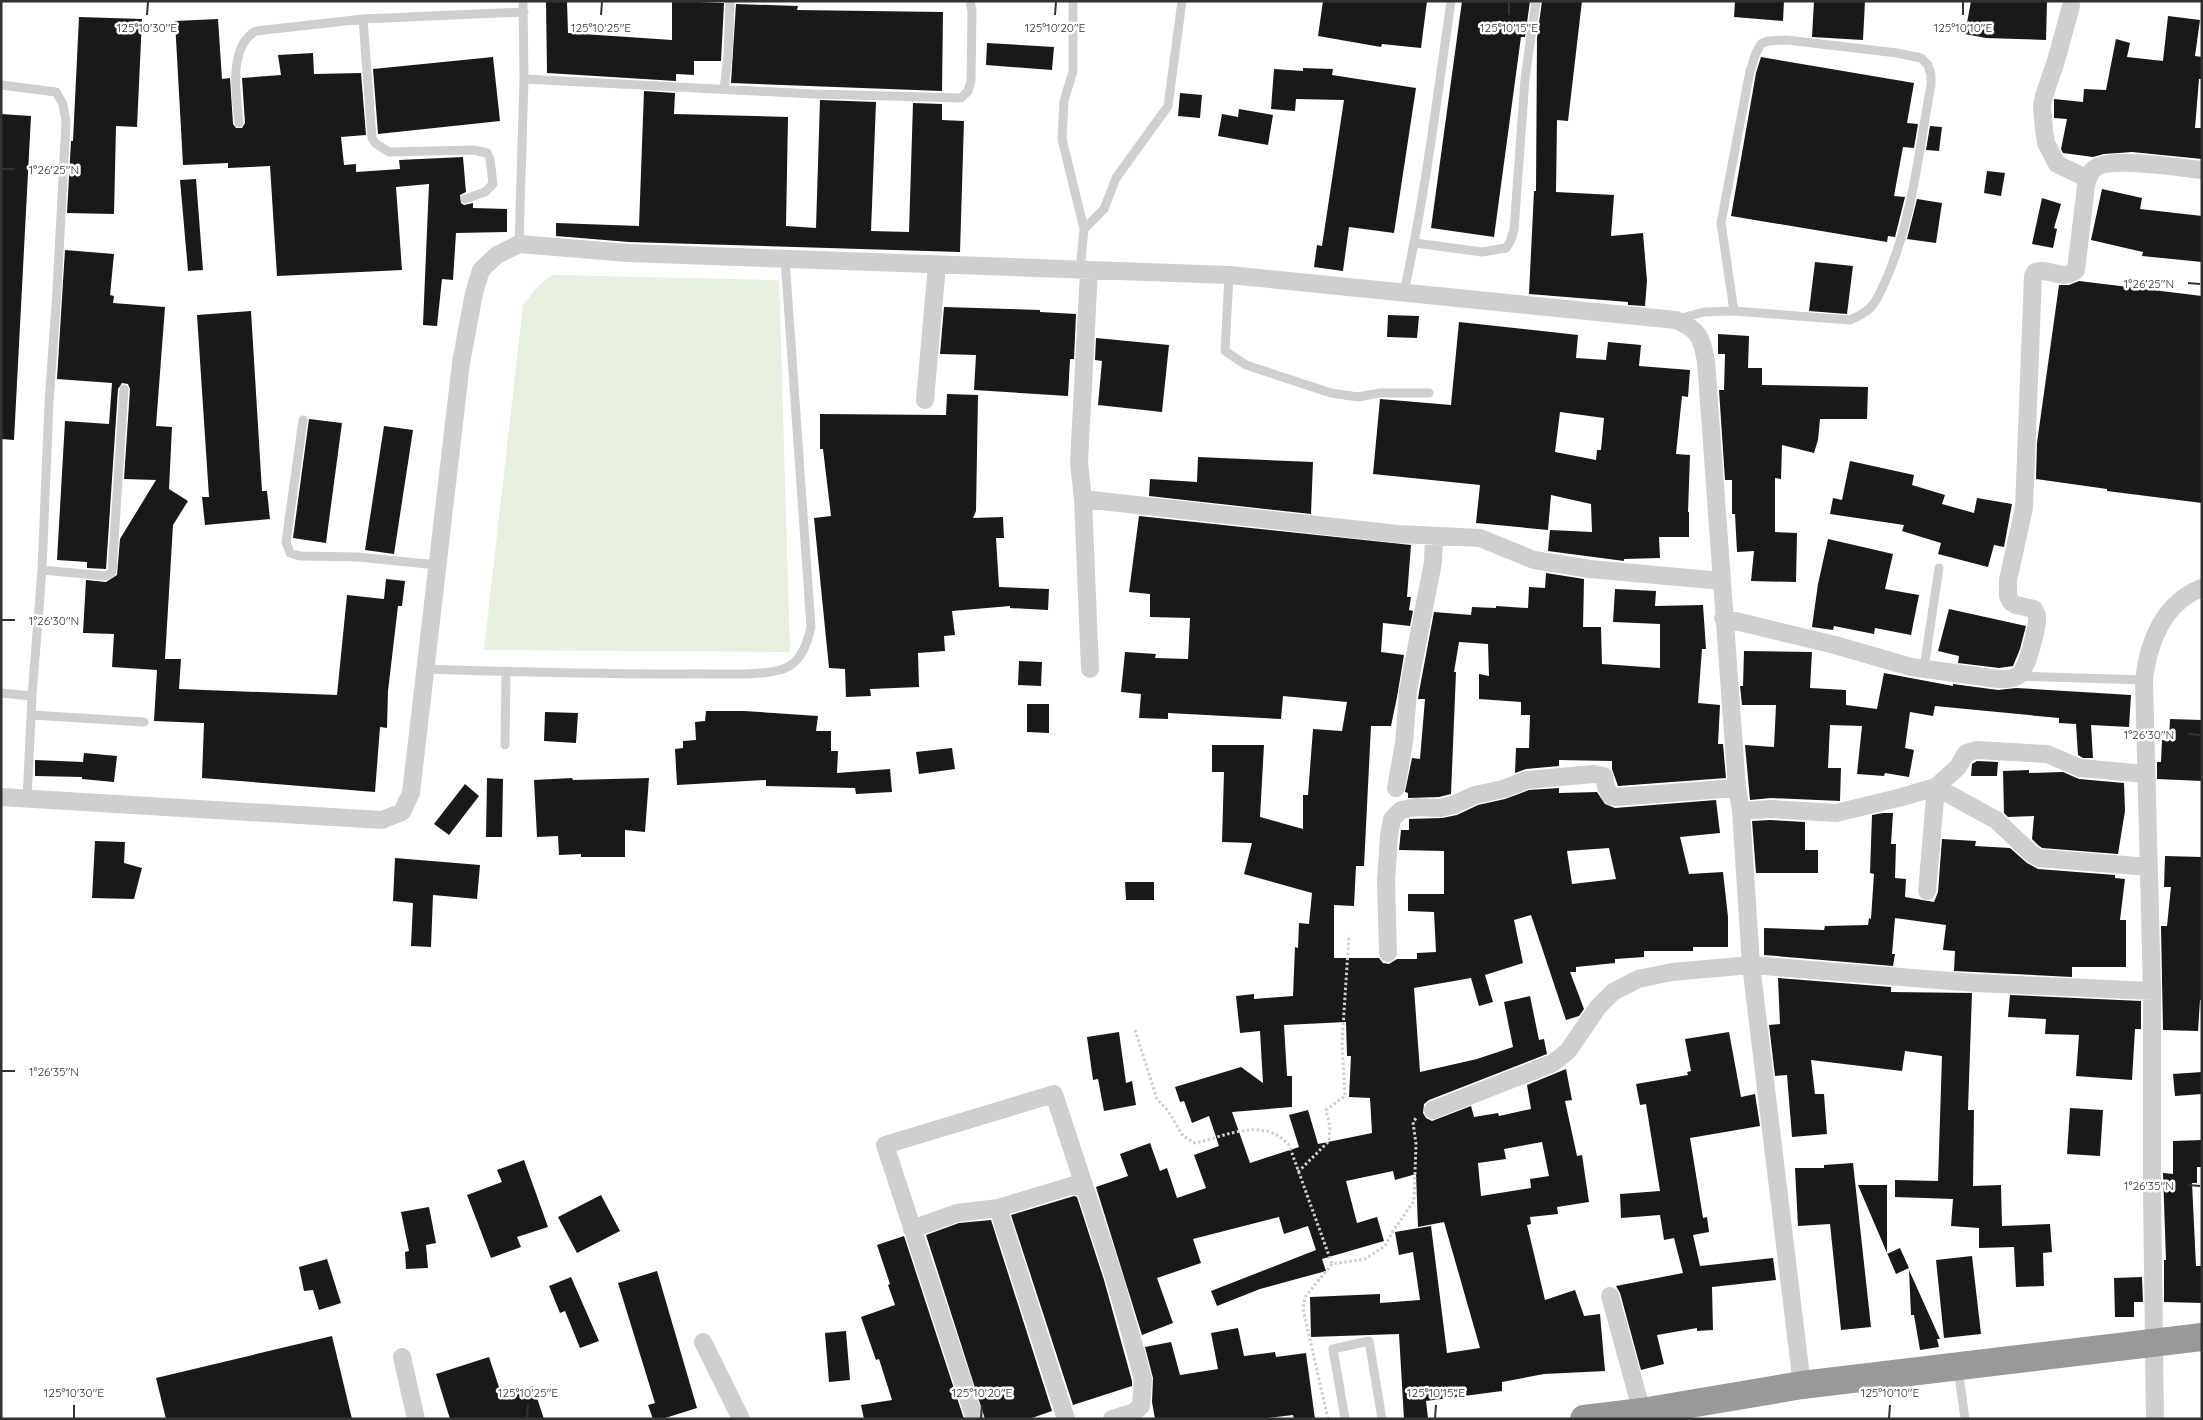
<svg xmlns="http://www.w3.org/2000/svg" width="2203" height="1420" font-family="Quicksand,sans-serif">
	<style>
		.green { fill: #e7efdf }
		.building { fill: #191919; fill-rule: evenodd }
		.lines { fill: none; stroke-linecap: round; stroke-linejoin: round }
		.path { stroke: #cfcfcf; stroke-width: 3; stroke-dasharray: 2.5 2.5; stroke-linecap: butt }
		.lane { stroke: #cfcfcf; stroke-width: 9 }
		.street { stroke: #cfcfcf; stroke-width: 18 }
		.highway { stroke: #999; stroke-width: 28 }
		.ticks { fill: none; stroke: #323232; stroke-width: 2 }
		.ticks-label { font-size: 12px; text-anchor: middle; fill: #323232; stroke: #fff; stroke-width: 5; stroke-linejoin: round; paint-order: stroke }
	</style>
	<rect width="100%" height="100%" fill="#fff"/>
	<path class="green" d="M552,275L779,280L790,652L484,650L523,305L538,286Z"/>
	<path class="building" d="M546,1H567L568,33L672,40V1L724,3L721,61H694V75L676,74V81L547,73Z
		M1323,1H1427L1421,48L1382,44L1381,47L1318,36Z
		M1462,1H1530L1525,37H1521L1494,237L1431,228Z
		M1542,1H1582L1568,121L1557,120L1556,192L1614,195L1611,236L1643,233L1647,281L1645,306L1628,305V302L1529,294L1534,191H1536L1537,38Z
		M1735,1H1784L1783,21L1734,17Z
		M1814,1H1865L1863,40L1812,37Z
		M1971,1H2047L2046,40L1986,38L1965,34Z
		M736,4L798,6L797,10L943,12L942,91L731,83Z
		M2168,16L2200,20L2195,56L2202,57V79H2199L2195,128H2202V159L2132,152L2104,154L2093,157L2063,153L2061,149L2067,119L2054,118V99L2083,102L2084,89L2106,90L2116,39L2130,43L2127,57L2163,61Z
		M79,17L142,19L137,127L116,126L114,214L67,213L71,141H73Z
		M218,19L222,79L230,78L233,124L236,128H242L245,123L242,78L281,75L278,55L313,53L314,74L361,73L366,135L341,137L344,165L356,164V172L400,169L399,160L463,157L466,192L460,195L461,203L464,205L473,203V208L507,209V232L456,233L453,280L442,279L437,326L423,325L429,184L396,187L402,270L277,276L270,166L228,168V163L183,165L175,21Z
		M987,43L1054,47L1052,70L986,65Z
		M493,57L500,121L378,134L373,69Z
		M1761,57L1914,83L1907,123L1918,124L1914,148L1903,147L1894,196L1905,197L1895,237L1888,236L1887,242L1731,216L1756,73Z
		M1303,68L1333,69L1332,75L1416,88L1394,233L1349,227L1343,271L1314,267L1317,245L1322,246L1344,100L1296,99L1295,111L1271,109L1274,69L1303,71Z
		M644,91L675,93L674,114L788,117L786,226L816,228L820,100L876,102L871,231L909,232L913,103L942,104V120L964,121L960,252L629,242L556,236V223L639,226Z
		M1180,93L1202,95L1200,118L1178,116Z
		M1239,109L1273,115L1268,145L1218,136L1222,114L1238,117Z
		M1,114L31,116L14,440L1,439Z
		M1930,126L1942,127L1939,151L1926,150Z
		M1987,171L2005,173L2001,196L1984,193Z
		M196,179L203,270L188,271L180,180Z
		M2102,189L2142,198L2140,209L2202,216V262L2142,256L2143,252L2091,240Z
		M2042,198L2061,204L2054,228L2057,229L2053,248L2032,244Z
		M1917,199L1942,203L1936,243L1907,239Z
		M65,250L114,254L110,295L114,296L113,303L165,307L156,426L172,427L169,489L188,501L173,525L165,659H181L179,689L337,695L347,595L384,599L386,579L405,581L402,606H398L388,691L387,728L380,727L375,792L202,778L204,723L154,721L157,670L112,667L114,634L83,633L86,580L106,582L117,575L120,539L156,480L124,479L130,389L128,384L122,383L118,389L106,569L87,568V562L57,560L65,421L109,424L112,383L57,379Z
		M1815,262L1853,266L1847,314L1809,311Z
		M2079,281L2202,296V503L2107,491V489L2036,479L2037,443L2059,285H2069Z
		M944,307L1040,310V312L1076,314L1074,359H1070L1068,396L974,390L976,355L940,354Z
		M251,311L262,491H267L270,519L205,525L202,497H209L197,315Z
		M1388,315L1419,316L1417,338L1387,337Z
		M1459,322L1578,335L1576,358L1606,360L1608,342L1641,345L1639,366L1690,370L1688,397L1682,396L1676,454L1690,455L1688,512H1689V537H1659L1660,558L1624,559V561L1548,551L1550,530L1592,532L1591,504L1551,495L1548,530L1476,523L1480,485L1373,474L1380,399L1451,405ZM1560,412L1604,418L1601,450H1597L1596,460L1555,452Z
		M1718,334L1749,336L1748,368H1762V385L1868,387L1867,419H1820L1818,440L1814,453L1782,445L1781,479L1775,478V532L1797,533L1796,582L1751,581L1754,551L1737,552L1735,514H1732V480H1725L1719,390H1724L1725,354H1718Z
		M1096,338L1169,345L1162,412L1098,405L1102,361L1095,360Z
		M947,394L978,395L976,511L973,518L1003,517L1004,538H996L999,587L1049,589L1048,610L1010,608V606L952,611L955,635L944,636L945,651L918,653L919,687L870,689L871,696L846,697L845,669L829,668L814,518L831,516L823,449H820V414L946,415Z
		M309,419L342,423L326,543L293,538Z
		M384,426L413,430L394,554L365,550Z
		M1198,457L1313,462L1311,514L1149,496L1150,479L1197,482Z
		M1850,461L1914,475L1912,485L1945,495L1942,504L1974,513L1977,498L2012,504L2004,547L1994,545L1988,567L1938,554L1941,543L1902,531L1904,525L1830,514L1833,498L1842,500Z
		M1139,516L1411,545L1407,597H1411L1409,610L1413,611L1410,626L1383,623L1381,652L1404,655L1397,697L1391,726H1371L1364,866H1356L1354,906L1334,905V958H1379L1383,963L1389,964L1397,959H1417V953L1436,952L1434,912L1408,911V894H1444V851L1399,850L1401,830H1409V819L1442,818L1457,815L1478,805L1505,799L1529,790L1559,788V793L1597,792L1605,804L1615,808L1716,800L1720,833L1680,837L1689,874L1723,872L1728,917V947H1693V951H1644V957L1615,959V963L1576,967V972H1570L1584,1009L1579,1016L1566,1020L1531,915L1514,920L1523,963L1485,975L1493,1002L1479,1006L1471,978L1414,988L1420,1072L1477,1059L1513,1047L1504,1002L1530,996L1539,1040L1544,1039L1547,1054L1429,1100L1424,1104L1423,1113L1426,1118L1432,1121L1471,1106L1474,1117L1498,1113L1499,1116L1531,1109L1527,1085L1566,1069L1572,1100L1565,1101L1577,1156L1582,1155L1589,1202L1557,1207L1558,1214L1530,1217L1531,1224L1527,1225L1545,1300L1575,1290L1584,1316L1600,1314L1605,1371L1544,1374L1502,1382V1391L1426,1401L1428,1418L1404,1419L1399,1334L1311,1337L1310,1297L1380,1294V1303L1420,1300L1413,1252L1399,1255L1395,1232L1431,1226L1447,1353L1480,1348L1444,1222L1418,1227L1416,1174L1395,1180L1393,1171L1346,1181L1357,1223L1377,1217L1384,1241L1322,1259L1326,1271L1260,1289L1217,1306L1211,1291L1316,1250L1308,1226L1284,1234L1279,1217L1193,1239L1201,1263L1157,1278L1173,1323L1142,1335L1096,1187L1128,1176L1120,1154L1150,1143L1160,1171L1167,1168L1177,1198L1206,1188L1194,1155L1219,1146L1209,1116L1192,1123L1184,1101L1180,1102L1175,1087L1241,1067L1263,1083L1260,1031L1240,1033L1236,996L1254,994V999L1293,996L1295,947L1298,948L1299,923L1309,924L1312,893L1244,874L1252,843L1222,842L1224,772H1212V745H1264L1260,817L1303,829V795H1308L1313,729L1342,731L1347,702L1283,696L1281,719L1168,713V719L1139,718L1141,694L1121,692L1125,652L1156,654L1155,658L1188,659L1190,618L1150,617V594L1129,592ZM1609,848L1616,879L1572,884L1567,851ZM1346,1022L1347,1056H1351L1349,1097L1370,1098L1372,1133L1318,1144L1308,1110L1289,1115L1299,1147L1250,1163L1232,1112L1292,1107V1076H1287L1284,1025ZM1542,1142L1549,1176L1530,1179L1531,1188L1481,1196L1478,1163L1506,1159L1504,1149Z
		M1828,539L1893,554L1885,589L1919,595L1911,635L1875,628L1874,634L1834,626L1833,630L1812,627L1818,584Z
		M1546,573L1584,579L1583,627H1601L1602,664L1660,668V624L1613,622L1615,589L1656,591L1655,606L1703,605L1706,649H1702L1698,703L1720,705L1718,744H1723L1726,778L1618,786L1612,769V761L1559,760V766L1526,769L1515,773L1516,748H1529L1530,715H1521V702L1479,699V674L1489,676L1488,644L1459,642L1454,672H1456L1451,794L1439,797L1408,798V793L1405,792L1412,758L1420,759L1425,699H1418L1419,692L1434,612L1471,615L1472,607L1496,608V606L1528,608L1529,587L1545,588Z
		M1949,609L2026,626L2020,649L2013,666L1999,668L1958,663L1959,656L1938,651Z
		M1744,651L1812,652L1810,688L1846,690V705L1877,709L1884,673L1953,686V684L1998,690L2016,688L2131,695L2129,727L2091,725L2093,758H2083L2078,755L2076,724L2059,723V718L1935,706L1933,716L1910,712L1905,748L1914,750L1909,777L1885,773L1884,776L1857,774L1862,726L1830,725L1828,768H1841L1840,801L1771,798L1750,800L1745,745L1774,747L1776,705H1742L1740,686H1743Z
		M1019,661L1042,662L1041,686L1018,685Z
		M1027,704H1049V733L1027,732Z
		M706,711H744L818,716L816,731H831V751H838L837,773L890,769L892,792L856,794L855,788L766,786V780L677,785L675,749L683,748V741L696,740L695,722L705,721Z
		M545,712L578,713L576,743L544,741Z
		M2170,719L2202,720V781L2157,779V762H2161L2162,740L2169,741Z
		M952,748L955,769L919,774L916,752Z
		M84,753L117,756L114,782L82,779V777L35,776V760L83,762Z
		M1977,761L1998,762L1997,776H1971L1972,764Z
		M2029,770V773L2063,772L2079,779L2124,783L2125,811L2118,854L2042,848L2038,845L2032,839L2034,816L2008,817L2004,813L2003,771Z
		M487,778L503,779L502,837H486Z
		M572,778L573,780L649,778L645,832L625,830V857H581V854L559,855L558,836L537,837L534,780Z
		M465,784L479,796L449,835L434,824Z
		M1883,813H1893L1891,844H1896L1895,878L1906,879L1905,897L1934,902L1938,892L1942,839L1976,841L1975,846L2010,848L2027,863L2038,869L2115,875V878L2125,879L2120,920H2126V967H2072V977L1954,971L1955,951L1943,950L1946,925L1895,918L1892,954H1895L1893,966L1764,955V928L1824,930L1825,926L1868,925L1869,918L1871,919L1874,874L1870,873L1872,815Z
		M1770,820L1805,822V850H1818V873H1756L1752,821Z
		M95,841L125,842L124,863L142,868L134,899L92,898Z
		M2165,856L2202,857V1000H2200L2198,1031L2163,1030L2161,926H2167L2171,887H2164Z
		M395,858L480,865L477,899L433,895L431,947L411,946L413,903L393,901Z
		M1125,882H1154V900H1126Z
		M1778,978L1891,987V992L1972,993L1968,1110H1974L1973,1186L2001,1185L2002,1226L2050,1224L2052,1252L2043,1253L2044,1286L2016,1287L2014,1247L1979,1248V1228L1951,1226L1953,1199L1895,1197V1180L1938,1181L1942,1056L1905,1051L1902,1071L1811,1060L1815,1094H1824L1827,1134L1792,1137L1787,1075L1775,1076L1769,1025L1780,1024Z
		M2010,995L2141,1001V1029H2135L2132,1080L2076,1076L2079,1035L2045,1034L2046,1019L2008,1017Z
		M1119,1032L1126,1083L1132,1081L1136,1105L1104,1111L1098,1079L1093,1080L1087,1037Z
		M1729,1032L1741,1097L1755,1094L1760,1126L1690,1138L1703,1218L1707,1217L1709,1232L1693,1235L1700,1266L1773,1258L1776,1280L1712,1287L1713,1330L1697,1331V1328L1657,1335L1664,1364L1641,1370L1620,1293L1616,1286L1683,1273L1674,1238L1664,1240L1660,1215L1621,1218L1620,1194L1660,1191L1646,1104L1640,1105L1636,1084L1688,1075L1687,1072L1691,1071L1685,1039Z
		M2202,1072V1094L2175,1096L2173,1074Z
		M2070,1108L2103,1110L2100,1156L2067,1154Z
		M2202,1140V1167H2197V1183H2192L2196,1266H2202V1303L2164,1302V1260H2166L2163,1173L2173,1174V1141Z
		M524,1160L548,1227L517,1237L521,1247L491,1258L467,1195L502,1182L497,1170Z
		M1853,1163L1871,1327L1841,1330L1830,1224L1798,1226L1795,1168H1824V1165Z
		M1858,1185H1887V1254L1900,1248L1909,1268L1896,1274Z
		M601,1195L620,1231L577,1253L558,1217Z
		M1074,1196L1077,1197L1104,1280L1132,1381V1386L1073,1405L1011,1215Z
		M429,1207L436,1243L426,1245L428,1268L406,1269L405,1252L409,1251L401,1212Z
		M991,1220L1052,1411L1029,1419H985L926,1235L959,1223Z
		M904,1236L964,1419H864L861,1405L892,1400L879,1359L876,1360L861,1317L895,1305L888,1285L890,1284L877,1245Z
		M1972,1256L1981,1334L1944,1338L1936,1260Z
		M327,1259L341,1303L319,1310L313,1290L304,1291L299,1267Z
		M1909,1270L1940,1339H1937L1939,1347L1920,1350L1914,1315H1911Z
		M657,1271L697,1408L662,1419H653L648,1405L655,1403L618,1283Z
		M571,1277L599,1341L580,1348L565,1311L560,1313L549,1286Z
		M2142,1277L2143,1302H2134V1317H2115L2114,1278Z
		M1238,1328L1244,1356L1275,1352L1276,1357L1306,1353L1315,1419H1294L1293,1415L1258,1419H1155L1152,1402L1153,1378L1145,1347L1171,1342L1180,1375L1218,1369L1211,1333Z
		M846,1331L850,1380L829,1382L825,1333Z
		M332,1336L352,1419H166L156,1378Z
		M489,1357L502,1396L533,1386L544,1419H450L436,1374Z"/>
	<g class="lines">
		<path class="path" d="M1135,1030L1157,1099L1168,1111L1183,1136L1195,1143C1227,1136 1263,1116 1289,1145L1332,1264
			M1298,1172L1329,1141L1330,1127L1326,1110L1345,1096L1342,1043L1349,935
			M1328,1419L1303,1309L1305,1297L1332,1264L1365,1259L1385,1246L1393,1231L1414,1201L1416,1144L1413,1122L1417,1117"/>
		<path class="lane" d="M1073,1V71L1064,101L1062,139L1084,229L1080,270
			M363,19L372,138L375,143L389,152L474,150L487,153L490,159L493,184L485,192L465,199
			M524,79L814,94L961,98L968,91L971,81L972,11L970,1
			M1,85L56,92L63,104L66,122L57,290L49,403L42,570L32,696L27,799
			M724,89L728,56L730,1
			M239,123C236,96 228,46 256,31L363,19L524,12
			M1084,229L1104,209L1116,178L1168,106L1182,1
			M1415,243L1482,252L1506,248L1510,242L1514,230L1525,79L1536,1
			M519,244L524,79L523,1
			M1229,275L1225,351L1246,365L1331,393L1358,397L1380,393H1429
			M1404,292C1425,196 1437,99 1451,1
			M1678,319L1704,312L1734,311L1850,320C1857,317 1864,314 1870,308C1879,299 1883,286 1888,275C1913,216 1919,148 1931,85V75L1928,65L1921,58L1897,53L1787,40L1768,41L1761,44L1756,53L1750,71L1721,223L1734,311
			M303,420L286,542L290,553L300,556L358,557L437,565
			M42,570L106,576L112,572L124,389
			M1924,668L1939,568
			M425,669C512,672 598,674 684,674C709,673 760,677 783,669C801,663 807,644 811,627L785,259
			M2019,676L2144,680
			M1,693L32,696
			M32,715L144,722
			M505,745L506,672
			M1958,1368L1965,1419
			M1345,1419L1333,1349L1369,1341L1382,1419"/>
		<path class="street" d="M2071,6L2056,61L2044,96L2042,106L2044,130L2046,143L2057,164L2088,179
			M1089,270L1079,463L1083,499L1090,669
			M925,400L937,265
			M1083,499L1398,534L1480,538L1534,560L1590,569L1722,581
			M1723,618L1835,645L1911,667L1998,679C2005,679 2011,680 2018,676C2027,670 2035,635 2037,623V615L2034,609L2016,605L2011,602L2008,596V580L2024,508L2033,276L2035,272C2050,267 2064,282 2076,270L2086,186C2088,179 2089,171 2097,167C2112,157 2181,168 2202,170
			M1396,788L1404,743L1408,691L1433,562L1434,536
			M1,797L382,820L402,812L411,793L461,363L474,293L481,270L497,255L519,244L628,253L1229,275L1676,320C1699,330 1701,336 1706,361L1737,788L1741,811L1751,965L1802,1385
			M1741,811L1770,809L1836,813L1902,797L1936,787L1958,767L1966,753L1976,750L2047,754L2080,768L2146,774
			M1927,891L1936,787L1996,820L2032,854L2039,858L2149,867
			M1388,953L1386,880L1389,836L1392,819L1401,810L1416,807L1440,808L1453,805L1475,795L1503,789L1527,780L1594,774L1604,776L1606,787L1611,796L1617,797L1737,788
			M1433,1110L1553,1063L1568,1051L1598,1007L1613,992L1638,979L1672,972L1751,965L1976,983L2152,991
			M998,1208L1066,1419
			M912,1229L957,1213L998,1208L1074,1185L1084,1188
			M1610,1296L1642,1412
			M703,1342L741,1419
			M402,1357L416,1419
			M975,1419L885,1145L1054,1094L1114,1277L1138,1360L1143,1380L1141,1406L1134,1412L1112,1419
			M2155,1419L2152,1192V991L2144,680C2148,642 2164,602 2202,588"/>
		<path class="highway" d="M1584,1419L1642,1412L1802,1385L2202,1337"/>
	</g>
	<path class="ticks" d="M147,15L148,2M601,15L602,2M1055,15L1056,2M1509,15V2M1963,15V2M2,169H15M2188,283L2200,284M2,620H15M2188,734L2200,735M2,1071H15M2188,1185L2200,1186M74,1418V1405M527,1418L528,1405M981,1418L982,1405M1435,1418L1436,1405M1889,1418L1890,1405"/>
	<g class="ticks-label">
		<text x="147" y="32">125°10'30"E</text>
		<text x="601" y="32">125°10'25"E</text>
		<text x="1055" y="32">125°10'20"E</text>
		<text x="1509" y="32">125°10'15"E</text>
		<text x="1963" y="32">125°10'10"E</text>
		<text x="54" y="174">1°26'25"N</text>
		<text x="2149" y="288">1°26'25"N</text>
		<text x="54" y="625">1°26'30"N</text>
		<text x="2149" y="739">1°26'30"N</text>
		<text x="54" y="1076">1°26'35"N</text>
		<text x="2149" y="1190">1°26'35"N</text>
		<text x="74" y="1397">125°10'30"E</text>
		<text x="528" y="1397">125°10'25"E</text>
		<text x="982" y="1397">125°10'20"E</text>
		<text x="1436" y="1397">125°10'15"E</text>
		<text x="1890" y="1397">125°10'10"E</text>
	</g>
	<rect width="2203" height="1420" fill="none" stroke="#323232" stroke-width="5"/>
</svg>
